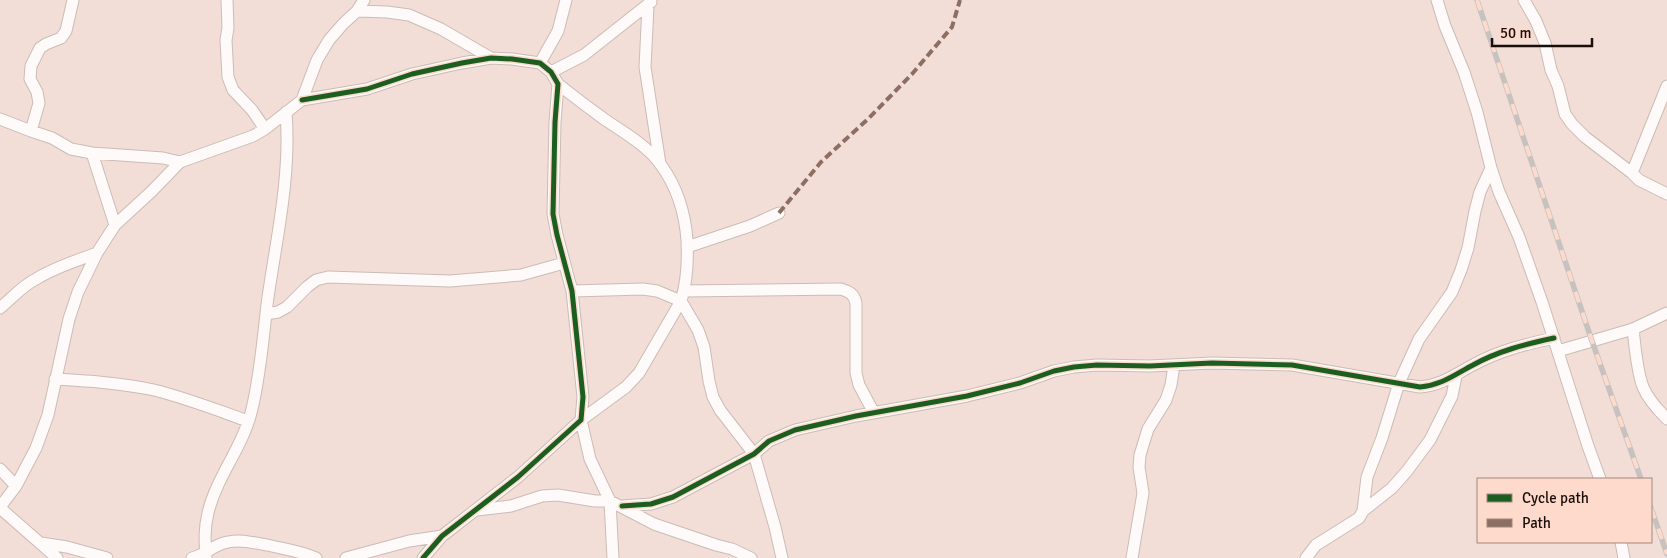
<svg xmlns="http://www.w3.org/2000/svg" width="1667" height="558" font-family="Signika,sans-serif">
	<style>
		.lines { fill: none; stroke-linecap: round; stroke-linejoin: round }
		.street-casing { stroke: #cbbcb6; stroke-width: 13 }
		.street { stroke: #fdfaf9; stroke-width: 11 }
		.rail-casing { stroke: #c7c2c0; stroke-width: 5.5 }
		.rail { stroke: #fddacb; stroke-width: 4; stroke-dasharray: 11; stroke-linecap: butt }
		.quiet { stroke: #8d6e63; stroke-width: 4; stroke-dasharray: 8 4; stroke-linecap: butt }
		.cycleway-casing { stroke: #fddacb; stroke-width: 8 }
		.cycleway { stroke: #1b5e20; stroke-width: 5 }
	</style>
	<rect width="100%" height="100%" fill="#f2ded6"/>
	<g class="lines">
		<defs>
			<path id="street" d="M73,0L66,31L61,38L46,44L40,48L31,66L30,79L37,92L39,103L31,131L52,138L71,149L92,153L163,158L180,162
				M227,0L228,28L226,40L228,77L233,90L252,110L265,129
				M1437,0L1445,26L1464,72L1477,112L1491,168L1499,192L1519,237L1542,302L1588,446L1600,479
				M1524,0L1536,21L1545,43L1551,70L1558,86L1565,114L1572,124L1585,137L1632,173
				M648,6L645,67L660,164
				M357,11L387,12L409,15L441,29L491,58
				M540,63L558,31L566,0
				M551,72L584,55L651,2
				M558,84C573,96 589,108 604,119C623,132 648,146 661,165C677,187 685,213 687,240C688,260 687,282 681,301L639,373L626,387L581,420L590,459L610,501L613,558
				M1667,86L1632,173L1639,180L1667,194
				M302,100L367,89L412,74L462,63L491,58L512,59L540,63L551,72L558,84L555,122L553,214L557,235L572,291L583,397L581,420L518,477L442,536L423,558
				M0,119L31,131
				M92,153L115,225
				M687,247L750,226L779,213
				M572,291L643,289L657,291L681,301L698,330L704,347L709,381L713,397L720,410L754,454L775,527L782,558
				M684,291L841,289C850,292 854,294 856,303V373L859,385L874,413
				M0,308C12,298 22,286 36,279C55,267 76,261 97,253
				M266,314L278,312L287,307L307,287L316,280L328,277L450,281L521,275L564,263
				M1633,329C1635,346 1637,372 1643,387C1648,399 1658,410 1667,419
				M1558,351L1633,329L1667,313
				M55,379C88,381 122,383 154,390C186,398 217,410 248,421
				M0,469L16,486
				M622,506L651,504L673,497L754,454L769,441L795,430L856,416L967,396L1020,383L1054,371L1074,367L1097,365L1150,366L1212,363L1292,365L1420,387C1442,385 1454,375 1473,365C1498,351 1526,344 1554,338
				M0,507L16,486L36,448L48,415L69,319L78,292L97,253L115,225L152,191L180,162L253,136L265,129L302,100L317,60L329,40L343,24L357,11L364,0
				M0,508L57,558
				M477,510L511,506L542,496L558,495L595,501H610L654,524L716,545L732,549L751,558
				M1363,511L1392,488L1407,471L1430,440L1452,396L1456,376
				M1621,542L1624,558
				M41,543L67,547L107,558
				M192,558C206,555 214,544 228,542C241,539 254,543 267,545C284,549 300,551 316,558
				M206,558C205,542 204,529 208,513C216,478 242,448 251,413C261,374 263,335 268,297C277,236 291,174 286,112
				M346,558L409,541L442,536
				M1132,558L1143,493L1139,467L1140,455L1148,429L1166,400L1171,385L1174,365
				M1306,558L1316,545L1359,518L1363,511L1367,477L1382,438L1399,383L1419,339L1452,292L1461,270L1468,248L1475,211L1480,192L1491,168"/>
		</defs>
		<use href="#street" class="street-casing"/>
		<use href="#street" class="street"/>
		<defs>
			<path id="rail" d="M1477,0L1592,341L1641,479
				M1651,508L1667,554"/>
		</defs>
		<use href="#rail" class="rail-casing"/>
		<use href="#rail" class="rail"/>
		<path class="quiet" d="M779,213L821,162L869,118L912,74L952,27L960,0"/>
		<defs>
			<path id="cycleway" d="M302,100L367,89L412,74L462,63L491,58L512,59L540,63L551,72L558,84L555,122L553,214L557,235L572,291L583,397L581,420L518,477L442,536L423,558
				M622,506L651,504L673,497L754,454L769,441L795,430L856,416L967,396L1020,383L1054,371L1074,367L1097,365L1150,366L1212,363L1292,365L1420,387C1442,385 1454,375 1473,365C1498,351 1526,344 1554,338"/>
		</defs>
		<use href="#cycleway" class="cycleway-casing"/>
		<use href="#cycleway" class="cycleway"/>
	</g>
	<rect x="1477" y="478" width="175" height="65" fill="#fddacb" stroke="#a2887d"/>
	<rect x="1487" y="494" width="25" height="8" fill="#1b5e20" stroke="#a2887d"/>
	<text x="1522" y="503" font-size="15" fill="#190e09">Cycle path</text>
	<rect x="1487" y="519" width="25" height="8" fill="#8d6e63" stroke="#a2887d"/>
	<text x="1522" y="528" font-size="15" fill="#190e09">Path</text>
	<path d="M1492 38v8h100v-8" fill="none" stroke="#190e09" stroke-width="2.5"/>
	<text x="1500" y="38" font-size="15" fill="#190e09" stroke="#fddacb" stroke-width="4" paint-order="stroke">50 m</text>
</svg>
